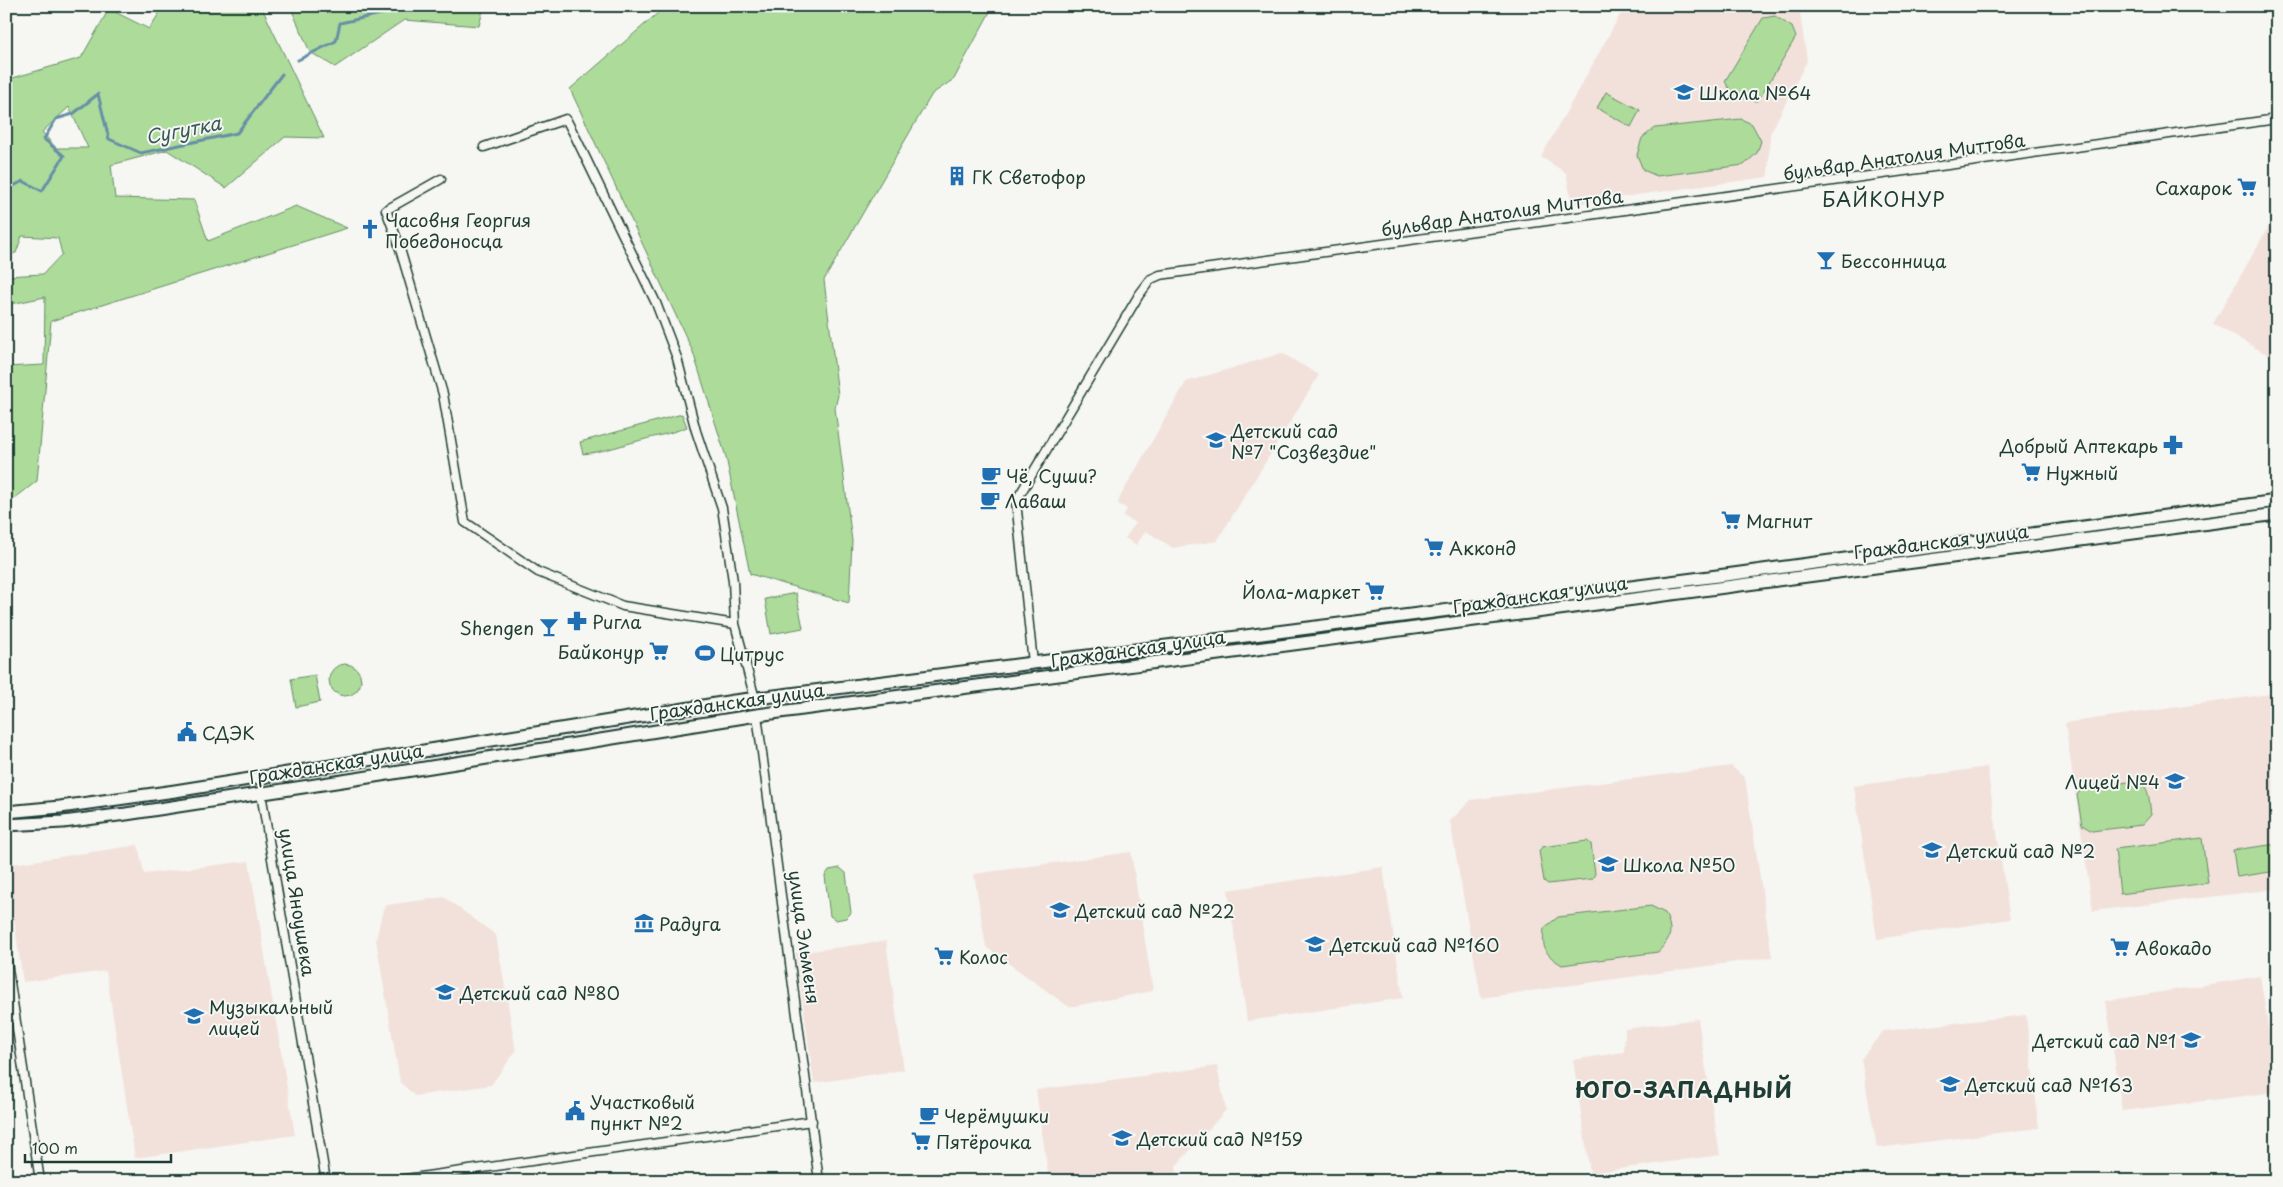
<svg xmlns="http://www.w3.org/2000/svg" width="2283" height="1187" font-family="'Playpen Sans',sans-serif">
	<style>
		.built { fill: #f2e1db }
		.green { fill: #addb9a; stroke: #668c67; fill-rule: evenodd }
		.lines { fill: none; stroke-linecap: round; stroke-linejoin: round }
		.stream { stroke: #668fa6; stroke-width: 3 }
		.street-casing { stroke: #1f3d34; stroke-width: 11 }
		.secondary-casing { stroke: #1f3d34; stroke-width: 15 }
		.street { stroke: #f6f6f2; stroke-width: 8 }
		.secondary { stroke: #f6f6f2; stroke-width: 11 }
		.labels { text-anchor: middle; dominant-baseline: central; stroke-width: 4; stroke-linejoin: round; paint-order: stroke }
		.poi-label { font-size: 18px; fill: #1f3d34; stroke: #f6f6f2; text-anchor: start }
		.street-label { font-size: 18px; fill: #1f3d34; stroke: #f6f6f2 }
		.water-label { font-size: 19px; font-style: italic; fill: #37585a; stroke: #f6f6f2 }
		.quarter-label { font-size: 20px; letter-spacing: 1px; fill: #1f3d34; stroke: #f6f6f2 }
		.district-label { font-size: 22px; font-weight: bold; letter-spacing: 1px; fill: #1f3d34; stroke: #f6f6f2 }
	</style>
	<rect width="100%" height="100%" fill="#f6f6f2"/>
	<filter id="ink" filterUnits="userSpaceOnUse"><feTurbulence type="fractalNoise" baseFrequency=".02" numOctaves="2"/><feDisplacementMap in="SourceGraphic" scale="10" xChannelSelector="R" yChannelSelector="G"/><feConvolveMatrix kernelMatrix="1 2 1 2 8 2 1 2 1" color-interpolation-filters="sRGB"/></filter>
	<g filter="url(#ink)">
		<path class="built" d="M1625,6H1799L1807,61L1770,134L1768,177L1572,204L1566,173L1541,157Z
			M2277,212V360L2213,324Z
			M1282,353L1319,375L1217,541L1173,548L1146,531L1136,545L1125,538L1136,523L1123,516L1127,509L1118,504L1120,497L1186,382Z
			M2277,693V889L2093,911L2065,723Z
			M1731,766L1745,778L1772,957L1481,998L1450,821L1471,800Z
			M1987,767L2010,919L1877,939L1854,786Z
			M138,845L144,874L249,861L295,1135L135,1158L106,971L23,982L6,865Z
			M1131,852L1153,991L1069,1007L986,947L974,874Z
			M1383,867L1403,998L1247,1021L1228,890Z
			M444,897L496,935L516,1051L491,1085L415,1096L400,1082L376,940L383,909L387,905Z
			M886,941L904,1070L814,1083L796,953Z
			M2260,976L2277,1080V1092L2122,1111L2106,1001Z
			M2026,1015L2039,1128L1877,1148L1861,1059L1883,1031Z
			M1698,1019L1720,1155L1590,1173L1573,1060L1624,1052L1625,1029Z
			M1217,1066L1226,1110L1176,1166L1178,1181H1049L1036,1090Z"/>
		<path class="green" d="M164,6H261L324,138L285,137L226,188L167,150L111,165L115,198L194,200L208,241L296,206L347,228L51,321L37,481L6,505V367L44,365L45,297L6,305V276L43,274L62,254L58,238L22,236L16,253L6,255V80L81,58L109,9L149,29ZM69,107L88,148H56L42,132Z
			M290,6H484L479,26L404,20L335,67L310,52Z
			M666,6L992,8L954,79L932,94L824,280L838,395L835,408L852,541L849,603L750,574L726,457L693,352L570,89Z
			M1775,16L1792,27L1796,37L1758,101C1745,101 1729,93 1725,81L1763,18Z
			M1606,92L1640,110L1631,127L1597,108Z
			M1741,119L1752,124L1761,141L1757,153L1744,165L1657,176L1643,170L1637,155L1642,138L1655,128Z
			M682,414L687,427C670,434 652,437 634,442C616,447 601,452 583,454L580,442Z
			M796,593L803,628L771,634L765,599Z
			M329 680a16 16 0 1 1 32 0a16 16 0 1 1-32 0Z
			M315,675L320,702L296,707L291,679Z
			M2137,781C2151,786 2149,803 2151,815L2142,825L2092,831L2082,825L2077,795L2081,790L2087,787Z
			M2202,838L2208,883L2120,894L2115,849Z
			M1587,841L1591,844L1595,874L1592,879L1548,884L1544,881L1539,851L1542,847Z
			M2277,844V871L2237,877L2233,850Z
			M840,868L846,873L851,913L846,918L836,920L830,916L825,876L829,870Z
			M1651,906L1665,913C1673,931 1672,937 1658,952L1562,965C1544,954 1542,948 1544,928L1558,917Z"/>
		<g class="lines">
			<path class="stream" d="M298,60L336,41L340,23L390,12L393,6
				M6,190L23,181L42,191L64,156L44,139L56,119L73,114L98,94L109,139L141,153L237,133L282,74"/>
			<defs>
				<path id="street" d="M484,147L566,119L576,138L656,303L677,358L696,431L722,508L733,581L735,624L755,699
					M441,179L386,210L397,239L443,394L465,522L538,572L623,606L735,624
					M1033,663L1016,501L1139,295L1151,279L1160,275L2277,119
					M757,715L819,1181
					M261,793L326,1181
					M6,956L40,1181
					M392,1181L812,1121"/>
				<path id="secondary" d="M6,812L60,807L175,791L734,701L1733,574L2277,501
					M6,825L63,822L126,814L362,778L757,715L2277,514"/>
			</defs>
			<use href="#street" class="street-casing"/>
			<use href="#secondary" class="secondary-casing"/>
			<use href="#street" class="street"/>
			<use href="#secondary" class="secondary"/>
		</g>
	</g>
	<defs>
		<symbol id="school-bare" viewBox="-9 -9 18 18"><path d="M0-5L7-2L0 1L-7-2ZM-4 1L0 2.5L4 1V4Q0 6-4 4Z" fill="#1f6fb2" stroke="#f6f6f2" stroke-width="2.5" paint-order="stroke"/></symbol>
		<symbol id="building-bare" viewBox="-9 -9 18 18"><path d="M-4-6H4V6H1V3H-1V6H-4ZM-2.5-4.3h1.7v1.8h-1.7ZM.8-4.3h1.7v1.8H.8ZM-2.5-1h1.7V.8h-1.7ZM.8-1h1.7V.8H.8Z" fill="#1f6fb2" stroke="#f6f6f2" stroke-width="2.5" paint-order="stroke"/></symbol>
		<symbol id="supermarket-bare" viewBox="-9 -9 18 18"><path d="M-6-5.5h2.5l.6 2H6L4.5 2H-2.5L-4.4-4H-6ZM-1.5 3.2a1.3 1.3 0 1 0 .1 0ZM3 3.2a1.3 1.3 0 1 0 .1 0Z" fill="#1f6fb2" stroke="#f6f6f2" stroke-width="2.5" paint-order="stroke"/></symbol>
		<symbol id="church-bare" viewBox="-9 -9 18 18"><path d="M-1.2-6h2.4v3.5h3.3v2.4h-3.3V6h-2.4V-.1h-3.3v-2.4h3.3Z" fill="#1f6fb2" stroke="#f6f6f2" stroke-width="2.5" paint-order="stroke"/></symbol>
		<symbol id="bar-bare" viewBox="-9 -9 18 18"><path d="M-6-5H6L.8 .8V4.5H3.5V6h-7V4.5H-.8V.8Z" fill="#1f6fb2" stroke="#f6f6f2" stroke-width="2.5" paint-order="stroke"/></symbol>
		<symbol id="pharmacy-bare" viewBox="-9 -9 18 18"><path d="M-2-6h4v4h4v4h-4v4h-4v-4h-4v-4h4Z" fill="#1f6fb2" stroke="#f6f6f2" stroke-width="2.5" paint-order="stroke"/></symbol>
		<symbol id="cafe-bare" viewBox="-9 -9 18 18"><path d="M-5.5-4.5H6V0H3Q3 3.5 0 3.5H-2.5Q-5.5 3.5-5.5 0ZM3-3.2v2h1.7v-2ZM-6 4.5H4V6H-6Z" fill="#1f6fb2" stroke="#f6f6f2" stroke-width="2.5" paint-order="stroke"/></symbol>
		<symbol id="stadium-bare" viewBox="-9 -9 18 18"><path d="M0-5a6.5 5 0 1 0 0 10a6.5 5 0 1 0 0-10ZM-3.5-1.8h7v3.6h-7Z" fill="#1f6fb2" stroke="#f6f6f2" stroke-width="2.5" paint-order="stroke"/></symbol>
		<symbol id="civic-bare" viewBox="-9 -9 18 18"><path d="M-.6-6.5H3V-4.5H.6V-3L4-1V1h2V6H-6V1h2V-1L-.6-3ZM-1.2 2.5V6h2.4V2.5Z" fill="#1f6fb2" stroke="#f6f6f2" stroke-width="2.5" paint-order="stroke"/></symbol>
		<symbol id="museum-bare" viewBox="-9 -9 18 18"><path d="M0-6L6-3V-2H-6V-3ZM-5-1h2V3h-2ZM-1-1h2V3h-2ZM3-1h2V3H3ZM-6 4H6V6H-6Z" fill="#1f6fb2" stroke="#f6f6f2" stroke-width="2.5" paint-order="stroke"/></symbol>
	</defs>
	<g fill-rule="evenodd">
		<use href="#school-bare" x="1670" y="78" width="28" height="28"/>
		<use href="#building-bare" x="943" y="162" width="28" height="28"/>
		<use href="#supermarket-bare" x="2233" y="173" width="28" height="28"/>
		<use href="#church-bare" x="356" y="215" width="28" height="28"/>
		<use href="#bar-bare" x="1812" y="246" width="28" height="28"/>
		<use href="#school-bare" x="1202" y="426" width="28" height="28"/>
		<use href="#pharmacy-bare" x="2159" y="431" width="28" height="28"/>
		<use href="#supermarket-bare" x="2017" y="458" width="28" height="28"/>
		<use href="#cafe-bare" x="977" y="461" width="28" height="28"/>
		<use href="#cafe-bare" x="976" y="486" width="28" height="28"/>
		<use href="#supermarket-bare" x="1717" y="506" width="28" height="28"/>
		<use href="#supermarket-bare" x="1420" y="533" width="28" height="28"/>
		<use href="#supermarket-bare" x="1361" y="577" width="28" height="28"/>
		<use href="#pharmacy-bare" x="563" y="607" width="28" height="28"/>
		<use href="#bar-bare" x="535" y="613" width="28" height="28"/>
		<use href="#supermarket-bare" x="645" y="637" width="28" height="28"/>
		<use href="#stadium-bare" x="691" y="639" width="28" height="28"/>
		<use href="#civic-bare" x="173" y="718" width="28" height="28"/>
		<use href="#school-bare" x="2161" y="767" width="28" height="28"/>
		<use href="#school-bare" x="1918" y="836" width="28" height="28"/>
		<use href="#school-bare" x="1594" y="850" width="28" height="28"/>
		<use href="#school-bare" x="1046" y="896" width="28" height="28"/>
		<use href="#museum-bare" x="630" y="909" width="28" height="28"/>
		<use href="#school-bare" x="1301" y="930" width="28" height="28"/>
		<use href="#supermarket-bare" x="2106" y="933" width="28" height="28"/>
		<use href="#supermarket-bare" x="930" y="942" width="28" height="28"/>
		<use href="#school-bare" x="431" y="978" width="28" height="28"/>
		<use href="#school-bare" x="180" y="1002" width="28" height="28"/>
		<use href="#school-bare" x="2177" y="1026" width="28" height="28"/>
		<use href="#school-bare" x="1936" y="1070" width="28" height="28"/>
		<use href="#civic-bare" x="561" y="1097" width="28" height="28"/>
		<use href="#cafe-bare" x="915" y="1101" width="28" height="28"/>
		<use href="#school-bare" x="1108" y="1124" width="28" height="28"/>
		<use href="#supermarket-bare" x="907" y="1127" width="28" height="28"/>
	</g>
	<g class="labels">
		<g class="poi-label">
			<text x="1699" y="92">Школа №64</text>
			<text x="972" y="176">ГК Светофор</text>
			<text x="2232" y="187" text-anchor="end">Сахарок</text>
			<text x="385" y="219">Часовня Георгия<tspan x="385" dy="21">Победоносца</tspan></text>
			<text x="1841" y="260">Бессонница</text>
			<text x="1231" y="430">Детский сад<tspan x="1231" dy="21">№7 "Созвездие"</tspan></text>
			<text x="2158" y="445" text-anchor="end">Добрый Аптекарь</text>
			<text x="2046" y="472">Нужный</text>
			<text x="1006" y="475">Чё, Суши?</text>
			<text x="1005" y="500">Лаваш</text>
			<text x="1746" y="520">Магнит</text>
			<text x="1449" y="547">Акконд</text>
			<text x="1360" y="591" text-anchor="end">Йола-маркет</text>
			<text x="592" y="621">Ригла</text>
			<text x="534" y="627" text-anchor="end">Shengen</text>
			<text x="644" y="651" text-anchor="end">Байконур</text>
			<text x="720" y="653">Цитрус</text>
			<text x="202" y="732">СДЭК</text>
			<text x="2160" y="781" text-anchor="end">Лицей №4</text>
			<text x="1947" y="850">Детский сад №2</text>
			<text x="1623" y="864">Школа №50</text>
			<text x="1075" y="910">Детский сад №22</text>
			<text x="659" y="923">Радуга</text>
			<text x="1330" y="944">Детский сад №160</text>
			<text x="2135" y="947">Авокадо</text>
			<text x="959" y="956">Колос</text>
			<text x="460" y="992">Детский сад №80</text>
			<text x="209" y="1006">Музыкальный<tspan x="209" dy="21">лицей</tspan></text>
			<text x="2176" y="1040" text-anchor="end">Детский сад №1</text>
			<text x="1965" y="1084">Детский сад №163</text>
			<text x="590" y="1101">Участковый<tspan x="590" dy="21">пункт №2</tspan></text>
			<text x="944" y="1115">Черёмушки</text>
			<text x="1137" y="1138">Детский сад №159</text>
			<text x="936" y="1141">Пятёрочка</text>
		</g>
		<g class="street-label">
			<text transform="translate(1904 156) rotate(-8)">бульвар Анатолия Миттова</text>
			<text transform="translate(1502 212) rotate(-8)">бульвар Анатолия Миттова</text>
			<text transform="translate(1941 541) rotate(-7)">Гражданская улица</text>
			<text transform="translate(1540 594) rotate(-8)">Гражданская улица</text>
			<text transform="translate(1138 648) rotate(-8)">Гражданская улица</text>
			<text transform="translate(737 701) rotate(-8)">Гражданская улица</text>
			<text transform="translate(336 763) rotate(-9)">Гражданская улица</text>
			<text transform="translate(298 902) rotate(81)">улица Яноушека</text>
			<text transform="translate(805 937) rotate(82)">улица Эльменя</text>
		</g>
		<g class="water-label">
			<text transform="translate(183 129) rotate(-11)">Сугутка</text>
		</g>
		<g class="quarter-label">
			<text x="1884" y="199">БАЙКОНУР</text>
		</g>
		<g class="district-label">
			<text x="1684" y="1088">ЮГО-ЗАПАДНЫЙ</text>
		</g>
	</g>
	<rect width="2283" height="1187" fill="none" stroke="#f6f6f2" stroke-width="25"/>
	<rect x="12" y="12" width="2258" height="1162" fill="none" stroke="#1f3d34" stroke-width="2" filter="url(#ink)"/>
	<path d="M25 1154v8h146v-8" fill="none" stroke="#1f3d34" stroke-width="2.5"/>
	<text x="32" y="1154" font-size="15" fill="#1f3d34" stroke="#f6f6f2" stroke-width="4" paint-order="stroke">100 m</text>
</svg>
